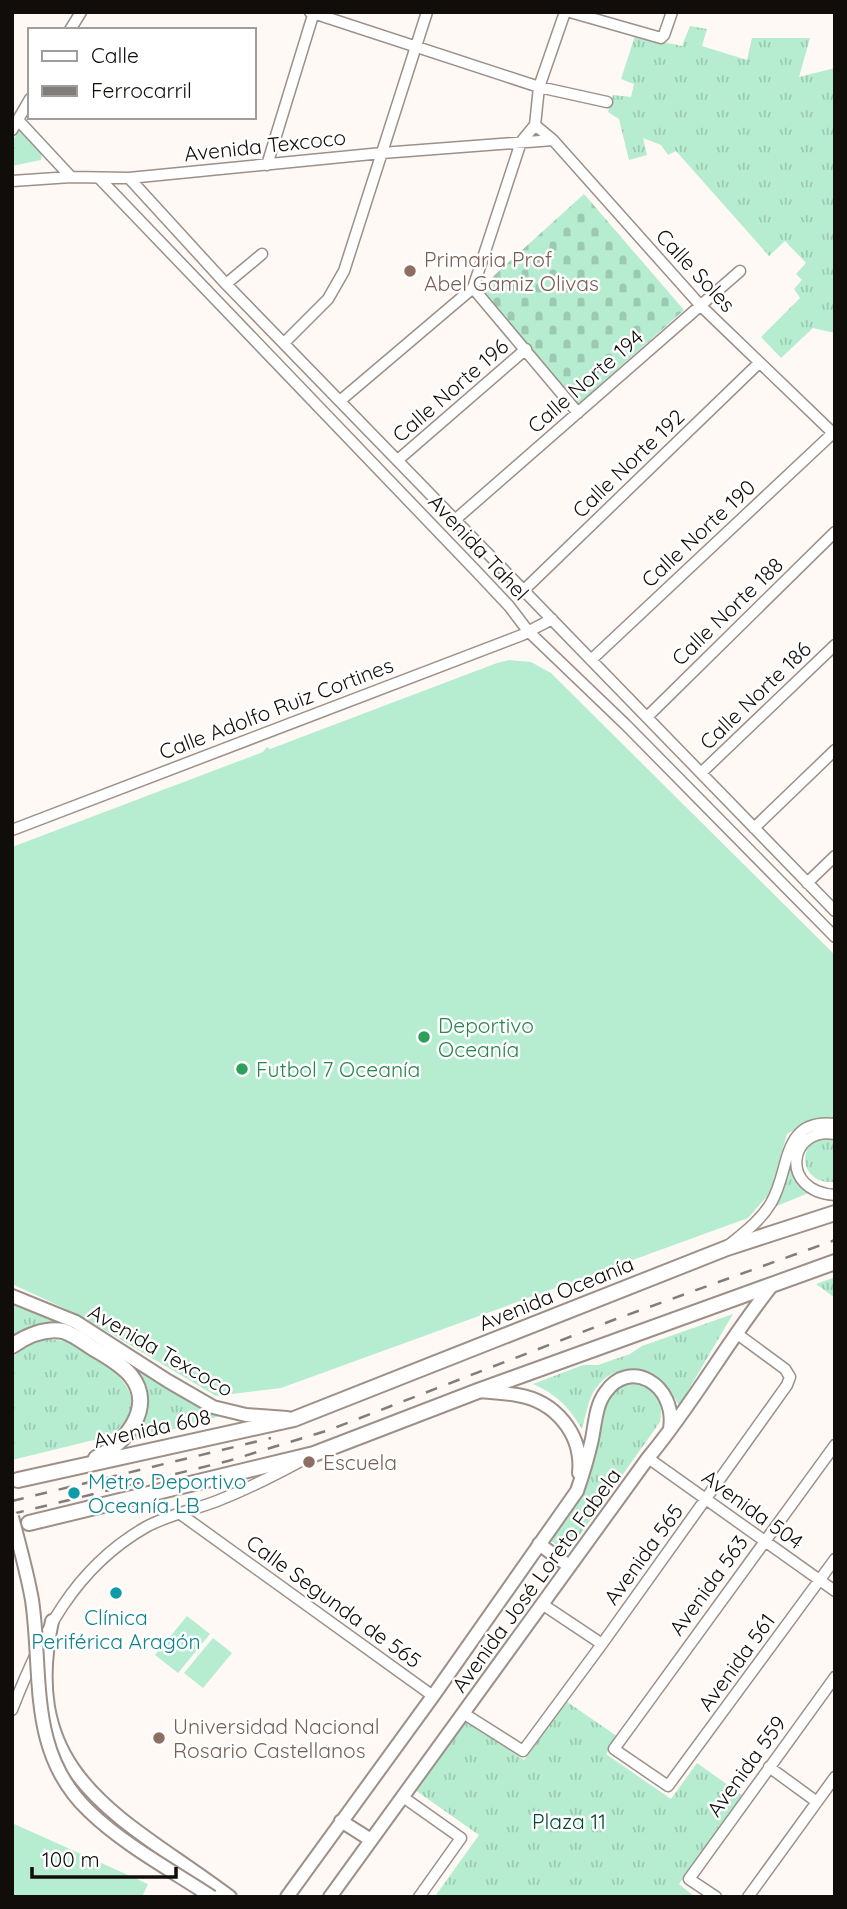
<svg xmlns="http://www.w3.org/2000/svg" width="847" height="1909" font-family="Quicksand,sans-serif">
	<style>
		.grass { fill: url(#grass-tufts) }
		.cemetery { fill: url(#cemetery-stones) }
		.pitch { fill: #b6ecd0 }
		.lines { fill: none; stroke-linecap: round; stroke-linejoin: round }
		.minor-casing { stroke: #9c9089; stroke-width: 13 }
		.major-casing { stroke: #9c9089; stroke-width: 16 }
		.highway-casing { stroke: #9c9089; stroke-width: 18 }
		.minor { stroke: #fff; stroke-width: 10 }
		.major { stroke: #fff; stroke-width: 12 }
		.highway { stroke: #fff; stroke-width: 14 }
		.rail { stroke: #817d7a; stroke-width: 2.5; stroke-dasharray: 12 12; stroke-linecap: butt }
		.major-bridge-casing { stroke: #9c9089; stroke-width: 16; stroke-linecap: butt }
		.major-bridge { stroke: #fff; stroke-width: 12 }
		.education-dot { fill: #8d6e63; stroke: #fff; stroke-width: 2.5 }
		.leisure-dot { fill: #2e9e5b; stroke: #fff; stroke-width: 2.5 }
		.culture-dot { fill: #0f9aa8; stroke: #fff; stroke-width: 2.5 }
		.labels { text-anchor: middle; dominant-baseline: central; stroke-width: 5; stroke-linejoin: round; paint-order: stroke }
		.street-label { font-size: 21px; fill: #110d0b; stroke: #fff }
		.education-label { font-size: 21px; fill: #785e54; stroke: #fff; text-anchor: start }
		.leisure-label { font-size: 21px; fill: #27864d; stroke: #fff; text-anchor: start }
		.culture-label { font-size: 21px; fill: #0d838f; stroke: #fff; text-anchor: start }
		.park-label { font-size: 21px; fill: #034a32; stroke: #fff }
	</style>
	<defs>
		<pattern id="grass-tufts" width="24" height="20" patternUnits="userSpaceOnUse" patternTransform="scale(1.75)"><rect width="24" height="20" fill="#b6ecd0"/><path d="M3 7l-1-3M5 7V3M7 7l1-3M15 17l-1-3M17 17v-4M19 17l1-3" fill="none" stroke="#9bc9b1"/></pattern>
		<pattern id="cemetery-stones" width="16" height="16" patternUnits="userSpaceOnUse" patternTransform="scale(1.75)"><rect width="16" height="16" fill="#b6ecd0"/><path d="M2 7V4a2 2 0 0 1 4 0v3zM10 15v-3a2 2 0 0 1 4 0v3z" fill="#9bc9b1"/></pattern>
	</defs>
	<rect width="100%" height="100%" fill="#fef9f5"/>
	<path class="grass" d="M690,26L707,29L702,46L747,60L752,38H810L799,77L835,68V333L813,328L781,358L761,337L800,298L794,289L802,280L796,274L806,263L785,241L769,256L676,151L668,155L661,145L643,138L647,155L629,160L619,119L608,112L613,95L631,97L634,84L621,79L635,36L682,46Z
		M19,129L42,153L41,160L12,166V142Z
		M822,1137H835L833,1182C803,1184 794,1148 822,1137Z
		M791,1156L797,1179L811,1192L772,1208Z
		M835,1277V1298L816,1284Z
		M12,1303L70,1326L37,1327L12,1335Z
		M733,1314L679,1406C665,1375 620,1354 596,1388C588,1399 586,1415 582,1429C569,1407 556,1394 533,1384L583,1365H598L630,1354L642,1346Z
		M43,1339C54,1340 66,1340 75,1345C112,1363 164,1405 106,1437L12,1460V1357L30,1344Z
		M119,1356L192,1403L220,1416L129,1442L140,1429L144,1413Z
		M629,1383C653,1384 665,1399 660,1422L567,1553L551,1541L583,1492L607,1400L612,1392Z
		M566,1701L618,1737L606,1754L671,1799L697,1763L742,1795L679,1884L695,1897L436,1895L479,1835L415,1790L465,1719L524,1760Z"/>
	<path class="cemetery" d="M584,194L684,310L575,407L478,290Z"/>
	<path class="pitch" d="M509,660L531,662L551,673L835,955V1120L809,1121L787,1134L770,1193L748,1218L281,1388L216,1396L81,1316L12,1284V847L263,752L267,747L270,749L497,663Z
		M187,1616L210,1634L178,1673L155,1655Z
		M213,1638L232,1653L203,1688L184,1673Z
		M12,1823L148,1884L142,1897H12Z"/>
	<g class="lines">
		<defs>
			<path id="minor" d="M310,12L539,87L607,102
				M570,12L661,38L664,35L672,12
				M70,30L81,12
				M18,120L71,177
				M535,125L553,140L701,306L835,435
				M12,130L30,99
				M267,165L314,12
				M99,178L477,572L509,606L528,631L626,725L835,937
				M129,178L226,284L835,911
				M12,181L71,177L129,178L382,153L553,140
				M226,284L262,254
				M473,288L578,413
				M284,343L328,299L344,271L427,12
				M341,400L473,288L521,142L535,125L539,87L565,12
				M399,459L526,349
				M456,519L740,271
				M524,590L759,363
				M591,660L832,434
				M647,717L835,532
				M701,773L835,645
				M754,828L835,750
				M12,830L522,635L552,619
				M807,883L835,856
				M835,1134C789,1126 778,1191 835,1195
				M729,1245C745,1232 761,1220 771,1203C791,1170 780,1118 835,1124
				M835,1445L614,1749L668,1786L835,1559
				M648,1458L835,1591
				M179,1513L433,1696
				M542,1604L602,1644
				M12,1710C41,1635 74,1568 146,1527C168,1515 193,1510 217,1501C245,1490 273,1476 299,1462
				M463,1713L523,1751L602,1644L787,1385L790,1377L785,1369L736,1333
				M769,1767L817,1802
				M403,1797L461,1838L419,1897
				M716,1897L689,1879L835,1677
				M748,1897L835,1777"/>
			<path id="major" d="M12,1296L76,1322L168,1381L213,1407L246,1415L287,1418
				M478,1391C491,1392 504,1393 517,1395C555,1401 583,1434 579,1473
				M539,1544L569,1566
				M52,1621C18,1779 125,1818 230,1897
				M341,1821L371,1840
				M287,1897L433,1696L577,1491C583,1474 588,1457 592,1439C595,1424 596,1405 605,1393C629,1357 677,1384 670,1429
				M330,1897L648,1458C694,1403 728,1340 773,1284"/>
			<path id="highway" d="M12,1346C26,1336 45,1328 63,1331C74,1334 86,1344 96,1350C108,1357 122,1365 131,1376C156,1407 125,1444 96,1458
				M18,1480L294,1419L727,1248L835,1213
				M29,1523L314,1454L478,1391L835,1262"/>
		</defs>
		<use href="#minor" class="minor-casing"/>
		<use href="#major" class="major-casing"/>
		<use href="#highway" class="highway-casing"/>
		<use href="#minor" class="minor"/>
		<use href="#major" class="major"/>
		<use href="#highway" class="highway"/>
		<path class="rail" d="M12,1501L271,1438
			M12,1514L228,1461L329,1430L616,1319L835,1240"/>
		<defs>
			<path id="major-bridge" d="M12,1517C19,1544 27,1572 32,1600C43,1675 27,1752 89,1811C124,1845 171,1870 212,1897"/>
		</defs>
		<use href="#major-bridge" class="major-bridge-casing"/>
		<use href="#major-bridge" class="major-bridge"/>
	</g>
	<g class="education-dot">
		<circle cx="410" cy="271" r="7"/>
		<circle cx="309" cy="1462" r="7"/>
		<circle cx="159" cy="1738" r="7"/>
	</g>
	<g class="leisure-dot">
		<circle cx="424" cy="1037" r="7"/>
		<circle cx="242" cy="1069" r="7"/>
	</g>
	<g class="culture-dot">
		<circle cx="74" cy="1493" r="7"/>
		<circle cx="116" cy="1593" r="7"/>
	</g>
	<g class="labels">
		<g class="street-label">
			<text transform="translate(265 145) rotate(-6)">Avenida Texcoco</text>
			<text transform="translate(696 270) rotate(47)">Calle Soles</text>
			<text transform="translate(585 381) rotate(-41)">Calle Norte 194</text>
			<text transform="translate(450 390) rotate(-41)">Calle Norte 196</text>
			<text transform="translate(628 463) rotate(-44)">Calle Norte 192</text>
			<text transform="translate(698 533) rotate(-43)">Calle Norte 190</text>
			<text transform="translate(479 547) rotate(47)">Avenida Tahel</text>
			<text transform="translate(727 611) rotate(-44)">Calle Norte 188</text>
			<text transform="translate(755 695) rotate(-44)">Calle Norte 186</text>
			<text transform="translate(276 708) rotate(-21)">Calle Adolfo Ruiz Cortines</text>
			<text transform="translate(556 1293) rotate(-22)">Avenida Oceanía</text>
			<text transform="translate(161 1350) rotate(30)">Avenida Texcoco</text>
			<text transform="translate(152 1428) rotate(-12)">Avenida 608</text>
			<text transform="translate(753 1509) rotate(36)">Avenida 504</text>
			<text transform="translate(643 1554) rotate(-54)">Avenida 565</text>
			<text transform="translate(536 1580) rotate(-54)">Avenida José Loreto Fabela</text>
			<text transform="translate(708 1585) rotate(-54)">Avenida 563</text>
			<text transform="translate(334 1601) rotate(36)">Calle Segunda de 565</text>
			<text transform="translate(736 1662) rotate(-54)">Avenida 561</text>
			<text transform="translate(746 1766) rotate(-54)">Avenida 559</text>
		</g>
		<g class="education-label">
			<text x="424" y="259">Primaria Prof<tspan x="424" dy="24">Abel Gamiz Olivas</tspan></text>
			<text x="323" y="1462">Escuela</text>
			<text x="173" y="1726">Universidad Nacional<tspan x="173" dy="24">Rosario Castellanos</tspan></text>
		</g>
		<g class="leisure-label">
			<text x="438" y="1025">Deportivo<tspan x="438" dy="24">Oceanía</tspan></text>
			<text x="256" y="1069">Futbol 7 Oceanía</text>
		</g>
		<g class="culture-label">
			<text x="88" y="1481">Metro Deportivo<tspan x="88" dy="24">Oceanía LB</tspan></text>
			<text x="116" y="1617" text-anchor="middle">Clínica<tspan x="116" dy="24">Periférica Aragón</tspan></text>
		</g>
		<g class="park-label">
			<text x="569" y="1821">Plaza 11</text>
		</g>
	</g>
	<rect width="847" height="1909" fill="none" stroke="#110d0b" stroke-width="28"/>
	<rect x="28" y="28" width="228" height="91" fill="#ffffff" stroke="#a09e9d" stroke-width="2"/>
	<rect x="42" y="51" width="35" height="10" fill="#ffffff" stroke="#a09e9d" stroke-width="2"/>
	<text x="91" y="63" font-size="21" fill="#110d0b">Calle</text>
	<rect x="42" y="86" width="35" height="10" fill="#817d7a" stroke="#a09e9d" stroke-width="2"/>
	<text x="91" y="98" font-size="21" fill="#110d0b">Ferrocarril</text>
	<path d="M32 1867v10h144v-10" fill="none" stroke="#110d0b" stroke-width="3.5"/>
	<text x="42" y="1867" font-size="21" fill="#110d0b" stroke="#ffffff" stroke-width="5" paint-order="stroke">100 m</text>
</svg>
